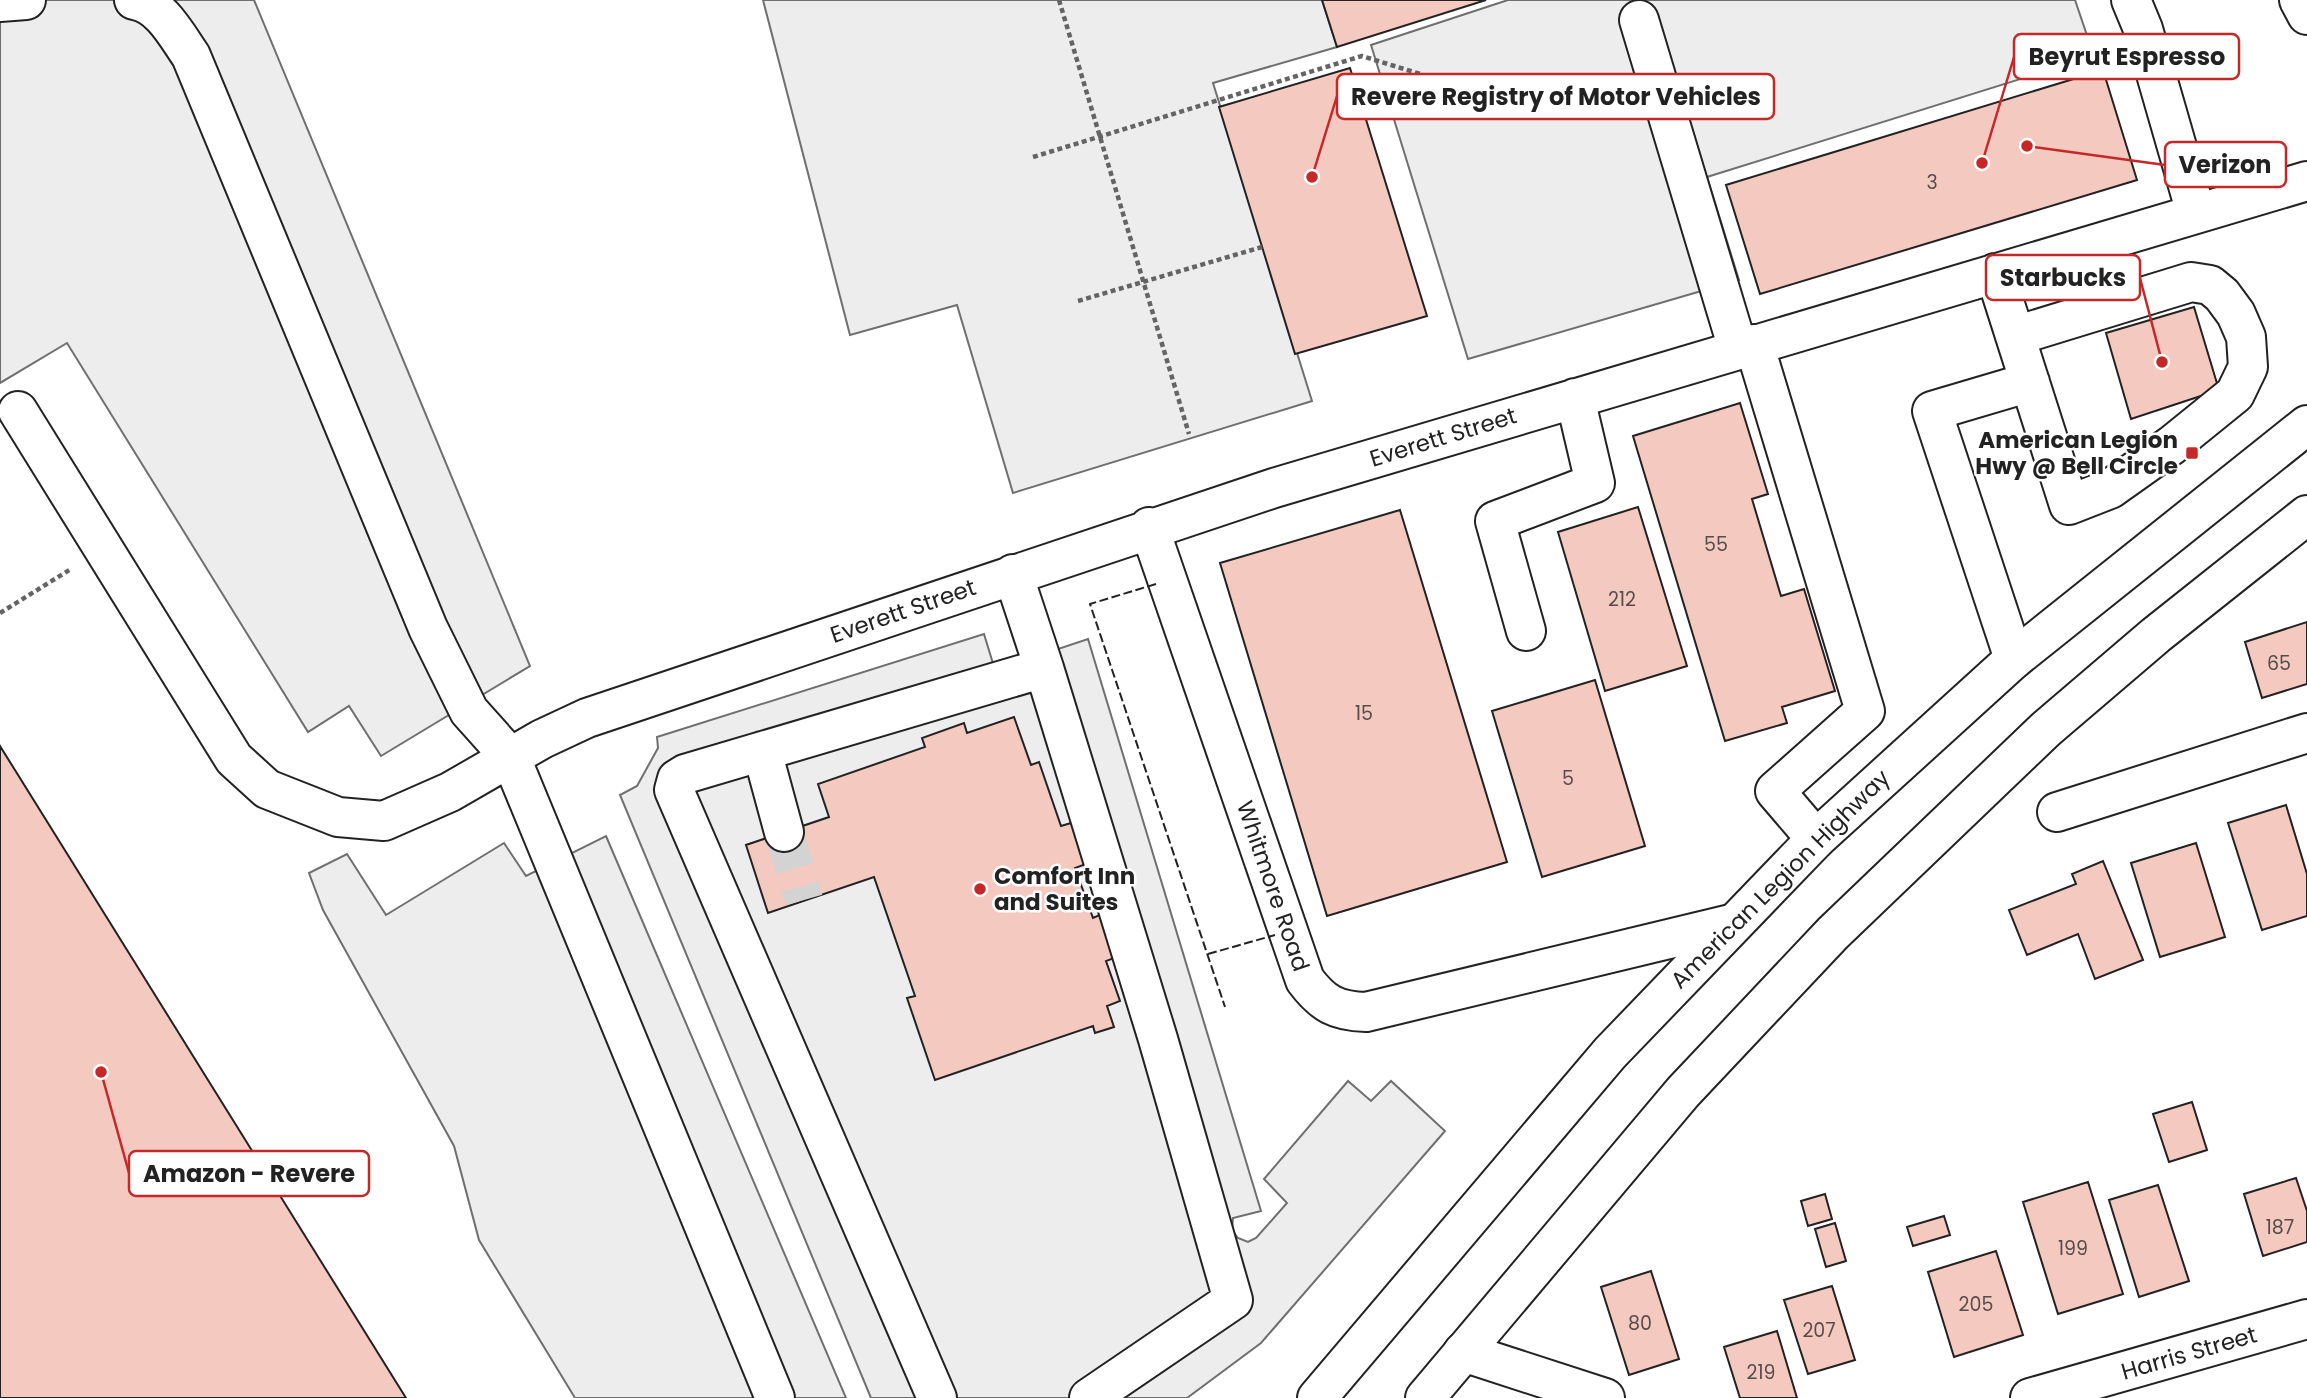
<svg xmlns="http://www.w3.org/2000/svg" width="2307" height="1398" font-family="Poppins,sans-serif">
	<style>
		.parking { fill: #ededed; stroke: #6f6f6f; stroke-width: 2 }
		.building { fill: #f3c9c0; stroke: #222; stroke-width: 2 }
		.lines { fill: none; stroke-linecap: round; stroke-linejoin: round }
		.minor-tunnel { stroke: #d3d3d3; stroke-width: 38; stroke-dasharray: 38 19; stroke-linecap: butt }
		.minor-casing { stroke: #222; stroke-width: 42 }
		.highway-casing { stroke: #222; stroke-width: 42 }
		.path { stroke: #646464; stroke-width: 4.5; stroke-dasharray: 5 3.5; stroke-linecap: butt }
		.minor { stroke: #fff; stroke-width: 38 }
		.highway { stroke: #fff; stroke-width: 38 }
		.fence { stroke: #222; stroke-width: 2; stroke-dasharray: 9 3.5; stroke-linecap: butt }
		.poi-dot { fill: #c62828; stroke: #fff; stroke-width: 2.5 }
		.labels { text-anchor: middle; dominant-baseline: central; stroke-width: 5; stroke-linejoin: round; paint-order: stroke }
		.number-label { font-size: 19px; fill: #564c4a }
		.street-label { font-size: 23px; fill: #222; stroke: #fff }
		.poi-label { font-size: 23px; font-weight: bold; fill: #222; stroke: #fff; text-anchor: end }
		.leader { fill: none; stroke: #c62828; stroke-width: 2.5 }
		.callout-dot { fill: #c62828; stroke: #fff; stroke-width: 2.5 }
		.callout { fill: #fff; stroke: #c62828; stroke-width: 2.5 }
		.callout-label { font-size: 24px; text-anchor: middle; font-weight: bold; fill: #222 }
	</style>
	<rect width="100%" height="100%" fill="#fff"/>
	<path class="parking" d="M0,0H254L530,666L381,756L349,706L308,732L67,343L0,383Z
		M763,0H1322L1337,47L1213,83L1312,401L1013,493L957,305L850,335Z
		M1508,0H2075L2094,56L1707,177L1739,280L1468,359L1371,45Z
		M984,634L995,670L1088,639L1261,1211L1233,1218L1232,1230L1238,1238L1248,1242L1256,1238L1287,1203L1264,1179L1348,1081L1371,1101L1391,1081L1445,1131L1261,1343L1187,1398H871L620,795L637,786L658,748L657,737Z
		M606,836L846,1398H575L479,1240L454,1146L323,910L309,873L347,854L386,915L504,843L526,876Z"/>
	<path class="building" d="M1322,0H1486L1337,47Z
		M1350,68L1427,316L1295,354L1219,107Z
		M2103,70L2137,180L1760,294L1726,185Z
		M2194,307L2219,390L2131,419L2106,333Z
		M1740,403L1768,494L1752,499L1781,596L1804,589L1835,691L1782,707L1787,723L1725,741L1633,436Z
		M1638,507L1687,666L1605,691L1558,532Z
		M1400,510L1507,862L1327,916L1220,563Z
		M2307,622V684L2262,698L2245,642Z
		M1595,680L1645,846L1542,877L1492,711Z
		M1014,717L1031,765L1039,762L1061,826L1071,823L1086,864L1075,868L1093,918L1102,914L1117,957L1106,961L1120,1001L1107,1006L1114,1027L1095,1033L1093,1026L935,1080L907,998L915,996L874,877L768,913L746,845L829,817L818,784L925,747L922,738L964,723L967,733Z
		M0,746L406,1398H0Z
		M2286,805L2307,874V916L2262,930L2228,823Z
		M2196,843L2225,937L2160,957L2131,863Z
		M2103,861L2143,960L2095,979L2078,934L2027,955L2009,910L2076,884L2072,874Z
		M2192,1102L2207,1150L2169,1162L2153,1114Z
		M2296,1178L2307,1211V1242L2263,1256L2244,1194Z
		M2088,1182L2123,1294L2058,1314L2023,1202Z
		M2158,1185L2189,1281L2139,1297L2109,1200Z
		M1825,1194L1832,1219L1808,1226L1801,1201Z
		M1944,1216L1950,1235L1913,1246L1907,1227Z
		M1835,1223L1846,1261L1826,1267L1815,1229Z
		M1996,1251L2023,1335L1954,1357L1928,1272Z
		M1651,1271L1679,1359L1629,1375L1601,1287Z
		M1832,1286L1855,1360L1808,1374L1784,1300Z
		M1777,1331L1797,1398H1740L1724,1347Z"/>
	<g class="lines">
		<path class="minor-tunnel" d="M784,832L804,900"/>
		<defs>
			<path id="minor" d="M134,0C161,4 177,36 191,56L428,628L469,711L511,758L775,1398
				M2131,0L2143,29L2196,213
				M0,2L26,0
				M1639,20L1738,349
				M1995,273L2069,505L2110,489L2172,445L2235,394L2248,367L2246,337L2236,314L2222,295L2210,285L2191,282L2015,336
				M1754,344L1865,711L1775,791L1816,839
				M18,411L234,759L267,789L338,817L384,821L450,792L542,739L587,718L1274,488L2307,181
				M1149,527L1305,980C1323,1004 1336,1011 1366,1012L1731,924
				M1013,574L1044,668
				M1526,631L1495,521L1595,483L1575,398
				M2014,659L1932,411L2030,382
				M762,751L784,832
				M2057,812L2307,733
				M1463,1352L1605,1398
				M937,1398L674,790L677,779L685,774L1044,668L1158,1039L1233,1300L1089,1398
				M2030,1398L2307,1319"/>
			<path id="highway" d="M2299,0L2307,15
				M1317,1398L1610,1053L1816,839L2014,659L2307,425
				M1425,1398L1683,1092L1833,933L2046,729L2156,635L2307,515"/>
		</defs>
		<use href="#minor" class="minor-casing"/>
		<use href="#highway" class="highway-casing"/>
		<path class="path" d="M1059,0L1189,434
			M1033,157L1362,56L1440,80
			M1078,301L1262,247
			M0,613L71,569"/>
		<use href="#minor" class="minor"/>
		<use href="#highway" class="highway"/>
		<path class="fence" d="M1156,584L1090,604L1225,1007
			M1208,954L1275,935"/>
	</g>
	<g class="poi-dot">
		<rect x="2185" y="446" width="14" height="14" rx="3.5"/>
		<circle cx="980" cy="889" r="7"/>
	</g>
	<g class="labels">
		<g class="number-label">
			<text x="1932" y="182">3</text>
			<text x="1716" y="544">55</text>
			<text x="1622" y="599">212</text>
			<text x="2279" y="663">65</text>
			<text x="1364" y="713">15</text>
			<text x="1568" y="778">5</text>
			<text x="2280" y="1227">187</text>
			<text x="2073" y="1248">199</text>
			<text x="1976" y="1304">205</text>
			<text x="1640" y="1323">80</text>
			<text x="1819" y="1330">207</text>
			<text x="1761" y="1372">219</text>
		</g>
		<g class="street-label">
			<text transform="translate(1443 437) rotate(-17)">Everett Street</text>
			<text transform="translate(903 611) rotate(-19)">Everett Street</text>
			<text transform="translate(1780 879) rotate(-45)">American Legion Highway</text>
			<text transform="translate(1273 886) rotate(71)">Whitmore Road</text>
			<text transform="translate(2189 1353) rotate(-16)">Harris Street</text>
		</g>
		<g class="poi-label">
			<text x="2178" y="440">American Legion<tspan x="2178" dy="26">Hwy @ Bell Circle</tspan></text>
			<text x="994" y="876" text-anchor="start">Comfort Inn<tspan x="994" dy="26">and Suites</tspan></text>
		</g>
	</g>
	<path class="leader" d="M1982 163L2014 57M1312 177L1337 96M2027 146L2165 165M2162 362L2140 278M101 1072L129 1173"/>
	<g class="callout-dot">
		<circle cx="1982" cy="163" r="7"/>
		<circle cx="1312" cy="177" r="7"/>
		<circle cx="2027" cy="146" r="7"/>
		<circle cx="2162" cy="362" r="7"/>
		<circle cx="101" cy="1072" r="7"/>
	</g>
	<g class="callout">
		<rect x="2014" y="34" width="225" height="45" rx="7"/>
		<rect x="1337" y="74" width="437" height="45" rx="7"/>
		<rect x="2165" y="142" width="121" height="45" rx="7"/>
		<rect x="1986" y="255" width="154" height="45" rx="7"/>
		<rect x="129" y="1151" width="240" height="45" rx="7"/>
	</g>
	<g class="callout-label">
		<text x="2127" y="65">Beyrut Espresso</text>
		<text x="1556" y="105">Revere Registry of Motor Vehicles</text>
		<text x="2225" y="173">Verizon</text>
		<text x="2063" y="286">Starbucks</text>
		<text x="249" y="1182">Amazon - Revere</text>
	</g>
</svg>
